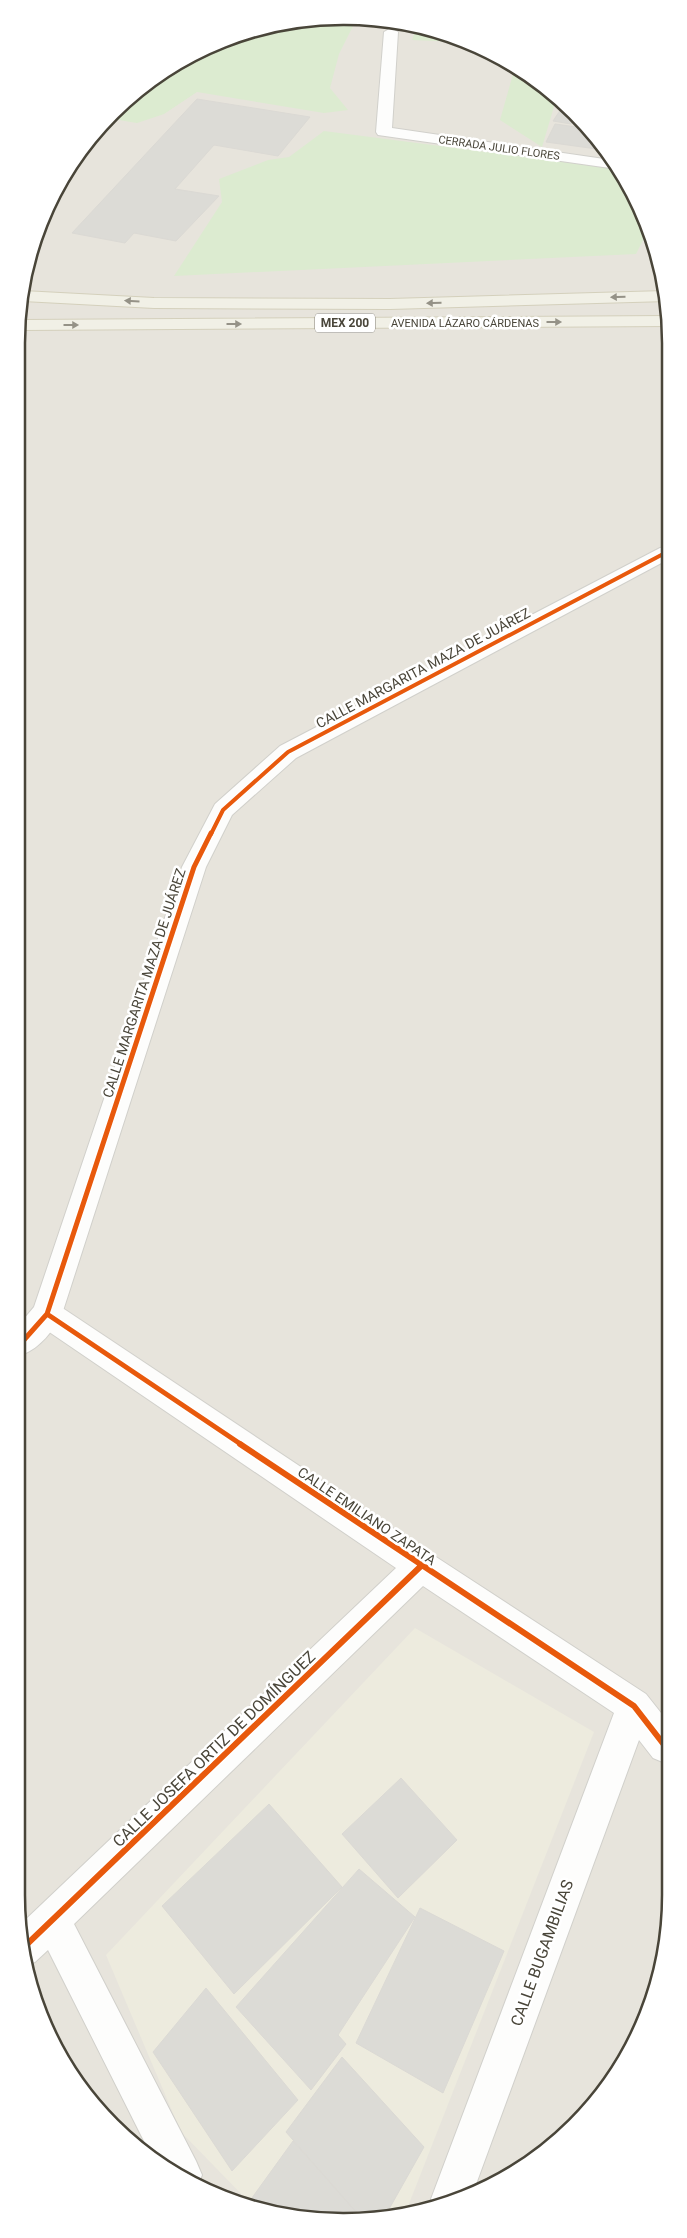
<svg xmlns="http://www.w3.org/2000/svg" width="687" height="2238" font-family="Roboto,sans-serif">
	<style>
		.residential { fill: #e7e4dc }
		.education { fill: #edebde }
		.green { fill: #dcebd0 }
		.building { fill: #dcdbd6; stroke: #dbd9d4 }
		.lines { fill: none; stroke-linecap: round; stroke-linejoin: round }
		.minor-casing { stroke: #d1d0cb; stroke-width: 2 }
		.tertiary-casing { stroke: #d1d0cb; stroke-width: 2 }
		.primary-casing { stroke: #d4d0bc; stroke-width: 2 }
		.minor { fill: #fdfdfc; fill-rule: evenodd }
		.tertiary { fill: #fdfdfc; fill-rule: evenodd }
		.primary { fill: #f1f0e6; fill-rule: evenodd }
		.cycleway-far2-casing { stroke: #fff; stroke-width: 6 }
		.cycleway-far1-casing { stroke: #fff; stroke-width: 8 }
		.cycleway-casing { stroke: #fff; stroke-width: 9 }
		.cycleway-far2 { stroke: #e8590c; stroke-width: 4 }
		.cycleway-far1 { stroke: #e8590c; stroke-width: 5 }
		.cycleway { stroke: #e8590c; stroke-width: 6 }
		.oneway { fill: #959287 }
		.labels { text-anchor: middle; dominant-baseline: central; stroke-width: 5; stroke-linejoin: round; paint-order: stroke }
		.far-street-label { font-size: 11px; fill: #494539; stroke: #fff }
		.shield { fill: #fff; stroke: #807d74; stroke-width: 1 }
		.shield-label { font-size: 12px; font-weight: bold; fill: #494539 }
		.street-label { font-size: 14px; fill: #494539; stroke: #fff }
		.near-street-label { font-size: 16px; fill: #494539; stroke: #fff }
		.rim { fill: none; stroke: #494539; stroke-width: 2.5 }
	</style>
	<rect width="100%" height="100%" fill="#f3f2ee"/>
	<path class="residential" d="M344,16L408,23L507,60L589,128L637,199L668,301L664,1959L616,2076L542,2154L428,2211L365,2221L301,2219L199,2188L98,2110L41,2019L22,1958L23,279L41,218L72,161L112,112L162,71L219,41L280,22Z"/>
	<path class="education" d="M415,1628L594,1732L405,2214L365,2221L301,2219L251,2204L181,2132L106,1955Z"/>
	<path class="green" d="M344,16L357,18L339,54L330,88L348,110L324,113L197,92L164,114L137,123L107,118L162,71L219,41L280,22Z
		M417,26L460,42L412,40Z
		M515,67L556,100L542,147L500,120Z
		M324,131L617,169L637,199L647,232L636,254L174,276L222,202L219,179L268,160L289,157Z"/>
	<path class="building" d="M197,99L310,117L278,156L214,145L175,189L219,196L176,241L134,233L125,243L72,233Z
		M563,106L582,122L573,120L571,124L553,121Z
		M555,124L591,129L604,150L546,142Z
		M401,1778L457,1840L398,1898L342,1834Z
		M269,1804L342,1887L234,1994L162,1906Z
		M359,1869L415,1917L338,2035L346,2044L311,2090L236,2007Z
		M420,1908L504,1951L443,2093L356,2043Z
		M206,1988L298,2100L232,2171L153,2052Z
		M342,2057L424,2147L384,2218L364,2221L286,2132Z
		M293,2141L364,2221L301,2219L249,2202Z"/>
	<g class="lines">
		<defs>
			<path id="minor" d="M391,28L398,32L392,128L611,160L617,169L378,135L376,132L384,32Z
				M47,1301L58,1305L433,1555L646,1694L665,1718V1763L653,1758L639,1740L475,2187L434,2208L431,2199L614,1713L423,1586L74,1924L196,2161L202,2175L197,2187L148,2149L48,1950L35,1962L25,1966L22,1958V1923L396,1568L36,1323L32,1314L36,1305Z"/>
			<path id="tertiary" d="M667,546V560L296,758L232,815L206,867L62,1314C54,1330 39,1349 23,1354V1320L34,1307L182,867L215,804L280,746L660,548Z"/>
			<path id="primary" d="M23,291L154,298L390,299L665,291L668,301L390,309L154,308L23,301Z
				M668,316V326L23,330V320Z"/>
		</defs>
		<use href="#minor" class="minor-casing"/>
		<use href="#tertiary" class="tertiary-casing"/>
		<use href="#primary" class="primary-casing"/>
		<use href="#minor" class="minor"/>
		<use href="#tertiary" class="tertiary"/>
		<use href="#primary" class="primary"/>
		<defs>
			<path id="cycleway-far2" d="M211,834L223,810L288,752L667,552"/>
			<path id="cycleway-far1" d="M47,1314L242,1445
				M23,1341L47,1314L194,867L211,833"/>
			<path id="cycleway" d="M240,1444L634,1706L665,1746
				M22,1949L421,1566"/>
		</defs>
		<use href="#cycleway-far2" class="cycleway-far2-casing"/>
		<use href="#cycleway-far1" class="cycleway-far1-casing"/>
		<use href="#cycleway" class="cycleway-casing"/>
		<use href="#cycleway-far2" class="cycleway-far2"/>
		<use href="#cycleway-far1" class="cycleway-far1"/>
		<use href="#cycleway" class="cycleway"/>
	</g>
	<defs><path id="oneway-solid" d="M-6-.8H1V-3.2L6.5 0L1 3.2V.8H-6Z" transform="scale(1.25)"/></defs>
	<g class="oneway">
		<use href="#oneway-solid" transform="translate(618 297) rotate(178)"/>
		<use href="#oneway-solid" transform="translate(132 301) rotate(-177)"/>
		<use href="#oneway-solid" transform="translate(434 303) rotate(179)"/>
		<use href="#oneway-solid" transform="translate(554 322)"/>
		<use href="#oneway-solid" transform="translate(234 324)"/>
		<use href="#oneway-solid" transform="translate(71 325)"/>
	</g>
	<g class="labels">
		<g class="far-street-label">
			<text transform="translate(499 148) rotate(8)">CERRADA JULIO FLORES</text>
			<text x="465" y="323">AVENIDA LÁZARO CÁRDENAS</text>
		</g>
		<rect class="shield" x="315" y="313.5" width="60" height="19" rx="4"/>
		<g class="shield-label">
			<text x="345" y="323">MEX 200</text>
		</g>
		<g class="street-label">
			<text transform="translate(423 668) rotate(-28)">CALLE MARGARITA MAZA DE JUÁREZ</text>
			<text transform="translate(144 983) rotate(-72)">CALLE MARGARITA MAZA DE JUÁREZ</text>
			<text transform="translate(367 1516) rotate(34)">CALLE EMILIANO ZAPATA</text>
		</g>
		<g class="near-street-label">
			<text transform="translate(214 1749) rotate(-44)">CALLE JOSEFA ORTIZ DE DOMÍNGUEZ</text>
			<text transform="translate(542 1953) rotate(-70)">CALLE BUGAMBILIAS</text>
		</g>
	</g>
	<path d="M0 0H687V2238H0ZM343 25H344A318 318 0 0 1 662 343V1895A318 318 0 0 1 344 2213H343A318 318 0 0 1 25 1895V343A318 318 0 0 1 343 25Z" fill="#fff" fill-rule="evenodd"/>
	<path class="rim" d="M343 25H344A318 318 0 0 1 662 343V1895A318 318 0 0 1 344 2213H343A318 318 0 0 1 25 1895V343A318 318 0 0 1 343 25Z"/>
</svg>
